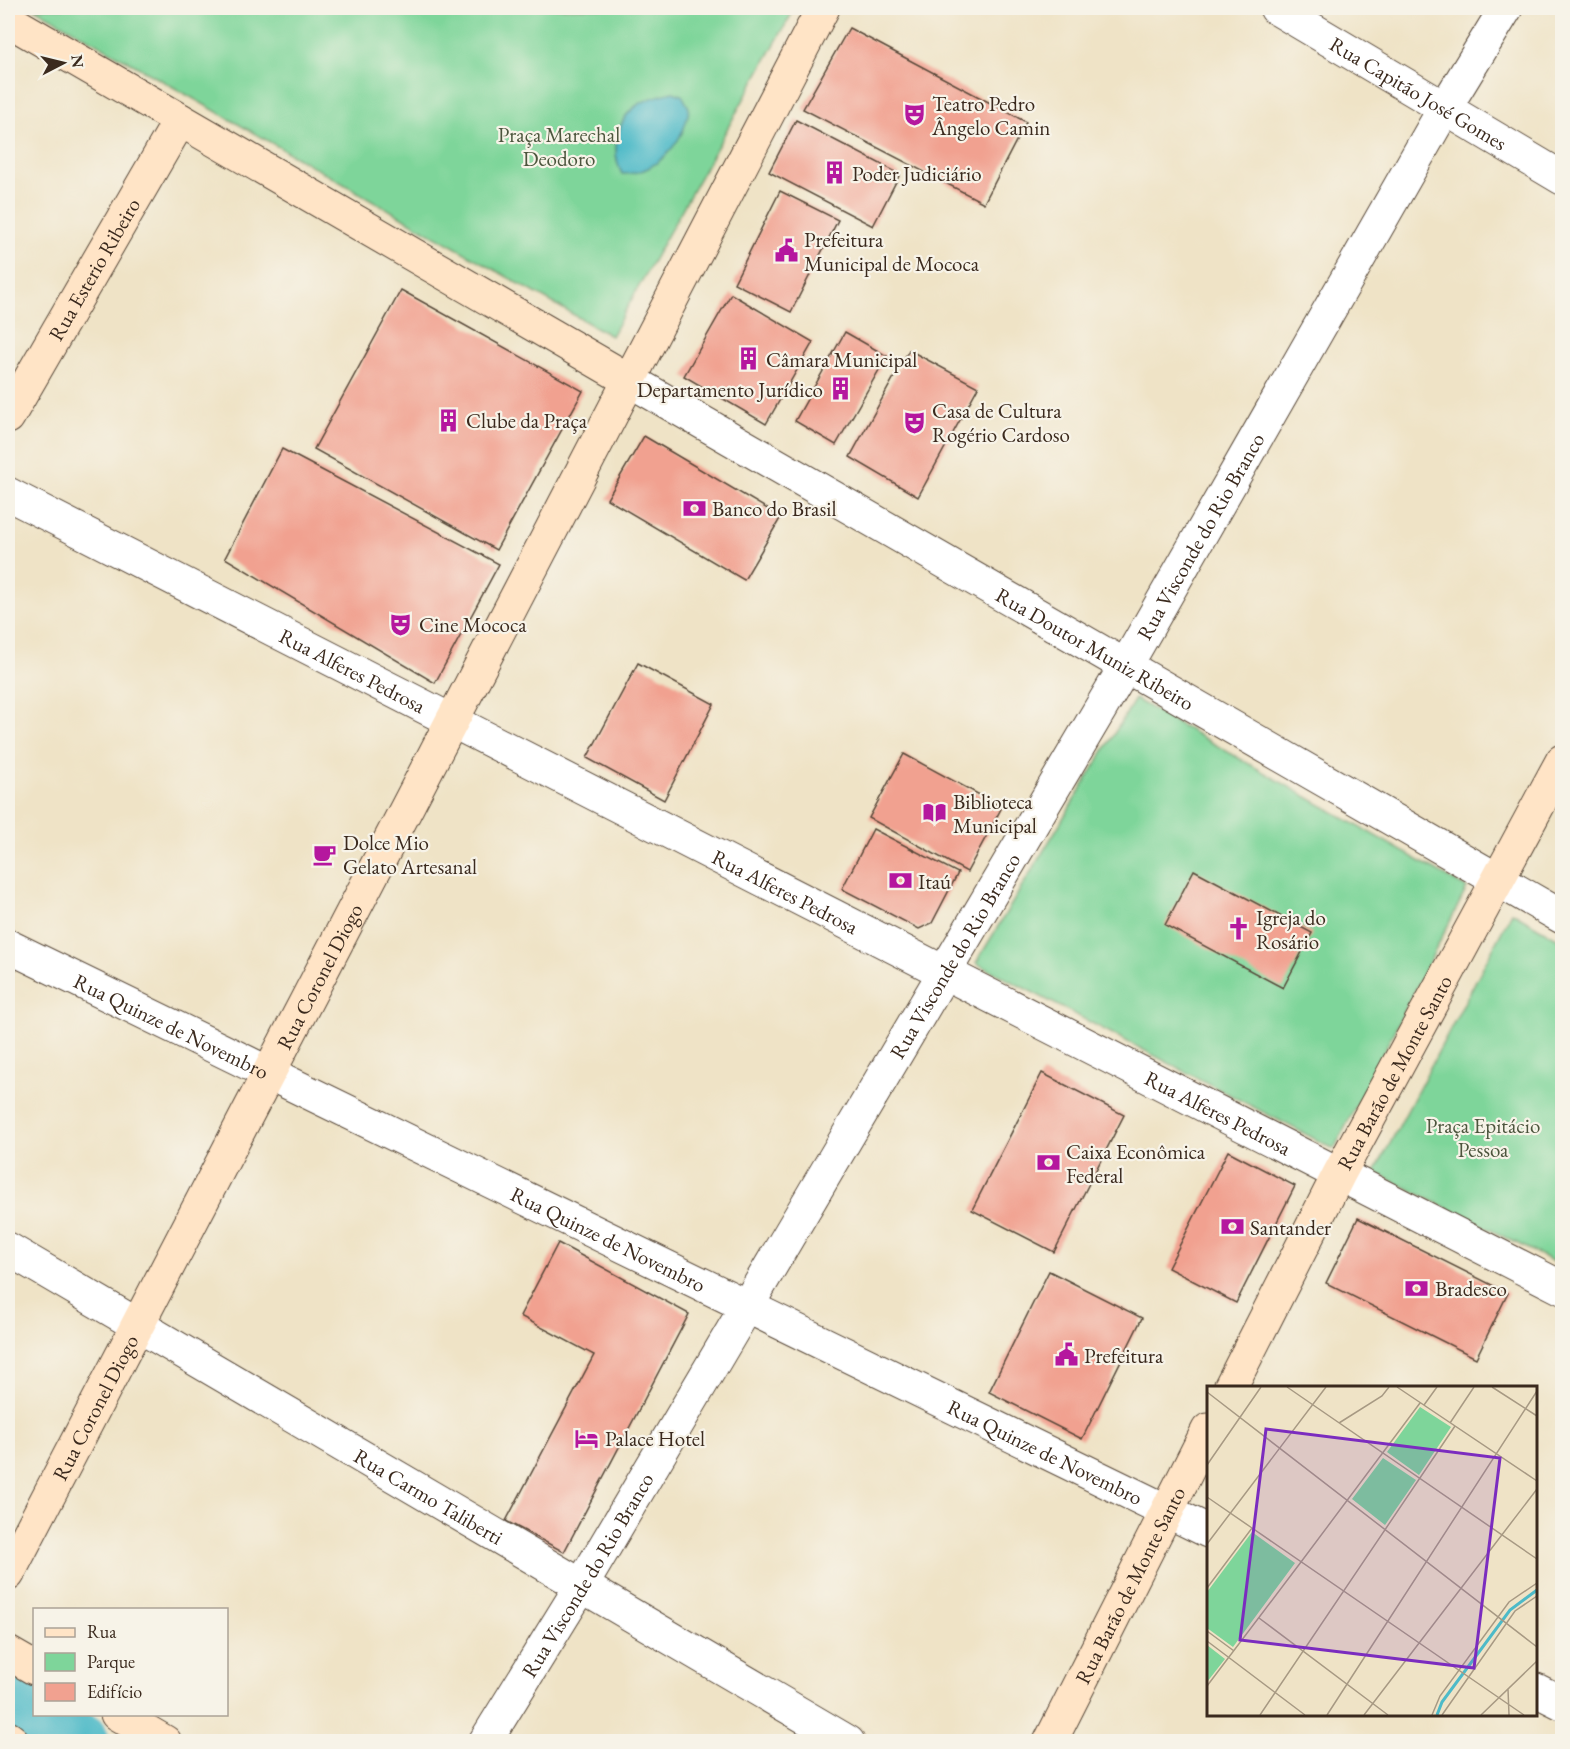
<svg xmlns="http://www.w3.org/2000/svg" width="1570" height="1749" font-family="'EB Garamond',serif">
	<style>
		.green { fill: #7ed59a; stroke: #5c805c; stroke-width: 1.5 }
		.water { fill: #4dbac8; stroke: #447273; stroke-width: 1.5 }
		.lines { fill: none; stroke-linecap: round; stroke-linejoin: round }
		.river { stroke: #4dbac8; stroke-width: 58 }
		.building { fill: #f1a190 }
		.street-casing { stroke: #564637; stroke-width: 35 }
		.secondary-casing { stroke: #564637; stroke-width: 35 }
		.street { stroke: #fff; stroke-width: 33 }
		.secondary { stroke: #ffe4c6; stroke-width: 33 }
		.labels { text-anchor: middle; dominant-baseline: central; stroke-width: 4.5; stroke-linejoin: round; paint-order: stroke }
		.street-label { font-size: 21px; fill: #3b2a1e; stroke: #f7f3e8 }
		.poi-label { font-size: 21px; fill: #3b2a1e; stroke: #f7f3e8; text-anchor: start }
		.park-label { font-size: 21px; fill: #4c553d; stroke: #f7f3e8 }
		.inset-river { fill: none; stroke: #4dbac8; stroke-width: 3 }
		.inset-road { fill: none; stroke: #a79983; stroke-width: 1.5 }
		.view { fill: #7b2cbf; fill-opacity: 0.15; stroke: #7b2cbf; stroke-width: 3 }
		.inset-edge { fill: none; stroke: #3b2a1e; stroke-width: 3 }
	</style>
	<rect width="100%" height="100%" fill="#f7f3e8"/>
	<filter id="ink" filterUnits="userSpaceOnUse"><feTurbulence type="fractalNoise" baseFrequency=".0167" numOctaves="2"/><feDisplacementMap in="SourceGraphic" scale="12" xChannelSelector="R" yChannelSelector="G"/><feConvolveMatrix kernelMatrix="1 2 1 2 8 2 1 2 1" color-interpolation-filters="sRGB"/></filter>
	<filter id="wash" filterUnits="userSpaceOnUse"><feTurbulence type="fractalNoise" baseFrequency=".008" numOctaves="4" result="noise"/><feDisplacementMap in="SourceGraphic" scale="24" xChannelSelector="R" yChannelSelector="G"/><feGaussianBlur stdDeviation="1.35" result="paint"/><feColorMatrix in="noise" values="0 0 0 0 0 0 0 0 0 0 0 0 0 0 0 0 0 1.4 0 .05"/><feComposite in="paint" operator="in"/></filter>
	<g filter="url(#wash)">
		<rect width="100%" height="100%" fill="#efe3c6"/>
		<path class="green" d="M34,8H795L611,336Z
			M1135,699L1467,888L1334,1149L976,963Z
			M1512,912L1562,941V1266L1375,1172Z"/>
		<path class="water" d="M673,92L682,95L689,108C685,142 657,174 622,174C610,151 616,117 641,103C651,97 662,95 673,92Z"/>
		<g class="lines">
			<path class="river" d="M8,1700L81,1742"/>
		</g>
		<g id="blocks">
			<path class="building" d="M849,28L1026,122L984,203L803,109Z
				M796,120L900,174L873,226L769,172Z
				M780,191L838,220L791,312L734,283Z
				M401,290L583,391L496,550L314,449Z
				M731,294L813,342L766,424L684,376Z
				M845,332L887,356L836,445L795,421Z
				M909,350L978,387L918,497L850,457Z
				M644,436L781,517L744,580L607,499Z
				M282,449L499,564L435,683L225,558Z
				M638,663L714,704L664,800L587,758Z
				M904,754L1002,807L967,872L869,818Z
				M873,829L958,873L932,923L919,929L842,889Z
				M1194,870L1312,933L1283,988L1165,925Z
				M1042,1073L1124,1115L1054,1252L972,1210Z
				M1228,1151L1295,1186L1236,1303L1168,1268Z
				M1358,1218L1508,1293L1476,1358L1326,1283Z
				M558,1243L689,1314L564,1552L506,1521L594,1355L520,1316Z
				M1049,1271L1142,1318L1082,1439L989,1392Z"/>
		</g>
	</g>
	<g filter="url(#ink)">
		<use href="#blocks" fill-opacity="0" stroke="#564637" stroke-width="1.5"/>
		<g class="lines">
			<defs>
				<g id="street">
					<path id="s1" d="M1276,8L1562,178"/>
					<path id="s2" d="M629,380L1562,917"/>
					<path id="s3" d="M8,494L1562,1288"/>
					<path id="s4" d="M8,946L1208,1531"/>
					<path id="s5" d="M8,1249L848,1742"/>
					<path d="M1536,1690L1562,1703"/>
					<path id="s6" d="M485,1742L582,1585L1125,667L1446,106L1506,8"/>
				</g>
				<g id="secondary">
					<path d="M8,20L629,380"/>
					<path id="s7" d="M8,417L180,120"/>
					<path id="s8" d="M1230,1388L1339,1174L1562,761"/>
					<path id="s9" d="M8,1574L823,8"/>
					<path d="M8,1653L34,1668"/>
					<path d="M117,1714L165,1742"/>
					<path d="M8,1738L13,1742"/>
					<path id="s10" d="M1050,1742L1208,1430"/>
				</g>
			</defs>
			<use href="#street" class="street-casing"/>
			<use href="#secondary" class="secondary-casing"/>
			<use href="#street" class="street"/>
			<use href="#secondary" class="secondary"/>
		</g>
	</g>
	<defs>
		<symbol id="theatre-bare" viewBox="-9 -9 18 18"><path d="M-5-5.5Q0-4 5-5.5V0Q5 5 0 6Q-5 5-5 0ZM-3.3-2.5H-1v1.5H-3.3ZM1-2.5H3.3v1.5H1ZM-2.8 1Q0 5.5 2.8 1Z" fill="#b5179e" stroke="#f7f3e8" stroke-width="2.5" paint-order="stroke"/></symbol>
		<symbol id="building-bare" viewBox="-9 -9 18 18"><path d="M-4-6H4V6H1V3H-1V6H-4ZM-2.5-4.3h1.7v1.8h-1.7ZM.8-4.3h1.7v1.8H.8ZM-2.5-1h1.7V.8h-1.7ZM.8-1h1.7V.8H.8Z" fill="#b5179e" stroke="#f7f3e8" stroke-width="2.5" paint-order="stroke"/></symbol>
		<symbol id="civic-bare" viewBox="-9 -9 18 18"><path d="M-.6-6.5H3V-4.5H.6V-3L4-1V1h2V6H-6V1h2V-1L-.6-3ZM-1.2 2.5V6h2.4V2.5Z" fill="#b5179e" stroke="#f7f3e8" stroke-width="2.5" paint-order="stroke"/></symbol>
		<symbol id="bank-bare" viewBox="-9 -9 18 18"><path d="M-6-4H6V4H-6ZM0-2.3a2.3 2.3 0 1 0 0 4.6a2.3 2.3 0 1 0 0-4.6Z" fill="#b5179e" stroke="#f7f3e8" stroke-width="2.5" paint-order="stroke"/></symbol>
		<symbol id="library-bare" viewBox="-9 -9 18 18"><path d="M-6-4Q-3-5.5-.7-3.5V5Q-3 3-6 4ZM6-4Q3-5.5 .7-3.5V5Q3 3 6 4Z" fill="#b5179e" stroke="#f7f3e8" stroke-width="2.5" paint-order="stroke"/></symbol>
		<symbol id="cafe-bare" viewBox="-9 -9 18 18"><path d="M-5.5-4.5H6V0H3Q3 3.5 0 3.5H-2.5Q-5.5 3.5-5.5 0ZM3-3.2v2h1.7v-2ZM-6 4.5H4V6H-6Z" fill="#b5179e" stroke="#f7f3e8" stroke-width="2.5" paint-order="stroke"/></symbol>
		<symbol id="church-bare" viewBox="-9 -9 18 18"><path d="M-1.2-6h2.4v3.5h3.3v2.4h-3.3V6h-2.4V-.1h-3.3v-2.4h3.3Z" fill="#b5179e" stroke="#f7f3e8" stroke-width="2.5" paint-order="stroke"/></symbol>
		<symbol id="hotel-bare" viewBox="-9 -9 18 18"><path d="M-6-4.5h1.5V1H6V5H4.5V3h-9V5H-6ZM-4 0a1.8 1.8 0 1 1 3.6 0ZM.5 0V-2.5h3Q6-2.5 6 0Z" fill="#b5179e" stroke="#f7f3e8" stroke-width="2.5" paint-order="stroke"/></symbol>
	</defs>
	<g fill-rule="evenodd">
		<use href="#theatre-bare" x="898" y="98" width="33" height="33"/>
		<use href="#building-bare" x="818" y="156" width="33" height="33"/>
		<use href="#civic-bare" x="770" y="234" width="33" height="33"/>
		<use href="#building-bare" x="732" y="342" width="33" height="33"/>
		<use href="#building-bare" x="824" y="372" width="33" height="33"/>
		<use href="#building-bare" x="432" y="404" width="33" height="33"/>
		<use href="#theatre-bare" x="898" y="406" width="33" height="33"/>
		<use href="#bank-bare" x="678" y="492" width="33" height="33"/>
		<use href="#theatre-bare" x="384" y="608" width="33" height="33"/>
		<use href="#library-bare" x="918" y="796" width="33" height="33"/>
		<use href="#cafe-bare" x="308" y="838" width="33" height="33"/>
		<use href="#bank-bare" x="884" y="864" width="33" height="33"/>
		<use href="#church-bare" x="1222" y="912" width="33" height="33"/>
		<use href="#bank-bare" x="1032" y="1146" width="33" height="33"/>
		<use href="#bank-bare" x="1216" y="1210" width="33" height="33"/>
		<use href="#bank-bare" x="1400" y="1272" width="33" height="33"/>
		<use href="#civic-bare" x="1050" y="1338" width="33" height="33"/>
		<use href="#hotel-bare" x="570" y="1422" width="33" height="33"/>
	</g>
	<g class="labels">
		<g class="street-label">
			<text stroke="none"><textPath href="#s1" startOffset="166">Rua Capitão José Gomes</textPath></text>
			<text stroke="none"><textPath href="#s7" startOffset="171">Rua Esterio Ribeiro</textPath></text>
			<text stroke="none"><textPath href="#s6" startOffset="1402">Rua Visconde do Rio Branco</textPath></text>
			<text stroke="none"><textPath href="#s2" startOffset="538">Rua Doutor Muniz Ribeiro</textPath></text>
			<text stroke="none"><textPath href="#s3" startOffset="387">Rua Alferes Pedrosa</textPath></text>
			<text stroke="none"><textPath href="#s3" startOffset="873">Rua Alferes Pedrosa</textPath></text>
			<text stroke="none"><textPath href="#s6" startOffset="916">Rua Visconde do Rio Branco</textPath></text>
			<text stroke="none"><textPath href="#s9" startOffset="674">Rua Coronel Diogo</textPath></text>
			<text stroke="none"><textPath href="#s4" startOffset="182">Rua Quinze de Novembro</textPath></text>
			<text stroke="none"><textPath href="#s8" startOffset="356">Rua Barão de Monte Santo</textPath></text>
			<text stroke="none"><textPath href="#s3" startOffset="1359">Rua Alferes Pedrosa</textPath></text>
			<text stroke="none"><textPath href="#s4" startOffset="668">Rua Quinze de Novembro</textPath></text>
			<text stroke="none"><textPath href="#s9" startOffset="188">Rua Coronel Diogo</textPath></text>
			<text stroke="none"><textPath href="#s4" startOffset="1154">Rua Quinze de Novembro</textPath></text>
			<text stroke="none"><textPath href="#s5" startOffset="488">Rua Carmo Taliberti</textPath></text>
			<text stroke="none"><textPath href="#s6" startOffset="196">Rua Visconde do Rio Branco</textPath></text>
			<text stroke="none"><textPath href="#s10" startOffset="176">Rua Barão de Monte Santo</textPath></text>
		</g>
		<g class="poi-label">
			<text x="932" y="103">Teatro Pedro<tspan x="932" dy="24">Ângelo Camin</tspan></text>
			<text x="852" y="173">Poder Judiciário</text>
			<text x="804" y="239">Prefeitura<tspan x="804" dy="24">Municipal de Mococa</tspan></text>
			<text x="766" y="359">Câmara Municipal</text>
			<text x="823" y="389" text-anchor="end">Departamento Jurídico</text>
			<text x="932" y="410">Casa de Cultura<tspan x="932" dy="24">Rogério Cardoso</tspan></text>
			<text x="466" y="420">Clube da Praça</text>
			<text x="712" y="508">Banco do Brasil</text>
			<text x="419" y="624">Cine Mococa</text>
			<text x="953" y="801">Biblioteca<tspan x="953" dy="24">Municipal</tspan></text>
			<text x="343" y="842">Dolce Mio<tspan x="343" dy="24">Gelato Artesanal</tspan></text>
			<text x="918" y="881">Itaú</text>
			<text x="1256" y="917">Igreja do<tspan x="1256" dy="24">Rosário</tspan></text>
			<text x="1066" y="1151">Caixa Econômica<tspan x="1066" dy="24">Federal</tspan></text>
			<text x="1250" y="1227">Santander</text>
			<text x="1435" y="1288">Bradesco</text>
			<text x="1084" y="1355">Prefeitura</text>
			<text x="605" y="1438">Palace Hotel</text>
		</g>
		<g class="park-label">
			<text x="559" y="134">Praça Marechal<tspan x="559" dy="24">Deodoro</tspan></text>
			<text x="1483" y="1125">Praça Epitácio<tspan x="1483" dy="24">Pessoa</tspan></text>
		</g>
	</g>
	<g transform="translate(1207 1386)">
		<rect width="330" height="330" fill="#efe3c6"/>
		<path d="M213,21L244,41L212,89L180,66ZM176,72L209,94L178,139L145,113ZM45,146L88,177L26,261L0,242V206ZM0,259L18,273L0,296Z" fill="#7ed59a"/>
		<path class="inset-river" d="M230,329L235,316L303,224L330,204"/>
		<path class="inset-road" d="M80,1L330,173M190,1L330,95M285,1L330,30M0,6L330,261M217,19L230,1M132,37L175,10L182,1M243,37L267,1M0,79L54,1M0,111L45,142M0,158L119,1M94,176L213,17M0,202L45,142L317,329M52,232L181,329M0,245L27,265M0,255L98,329M0,300L94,176M301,303L302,329M53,329L248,40M120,329L330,5M157,329L330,103M225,329L233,310L302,216L330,197M235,329L308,225L330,210M274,329L330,275"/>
		<path class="view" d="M59,43L293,72L267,282L33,254Z"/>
		<rect width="330" height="330" class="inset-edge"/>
	</g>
	<rect width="1570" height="1749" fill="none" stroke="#f7f3e8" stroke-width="30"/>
	<rect x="33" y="1608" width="195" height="108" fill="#f7f3e8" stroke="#aca397" stroke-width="1.5"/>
	<rect x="45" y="1628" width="30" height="9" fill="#ffe4c6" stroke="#aca397" stroke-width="1.5"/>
	<text x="87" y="1638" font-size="18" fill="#3b2a1e">Rua</text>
	<rect x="45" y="1653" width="30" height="18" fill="#7ed59a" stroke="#aca397" stroke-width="1.5"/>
	<text x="87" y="1668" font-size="18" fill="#3b2a1e">Parque</text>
	<rect x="45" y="1683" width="30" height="18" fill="#f1a190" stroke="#aca397" stroke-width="1.5"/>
	<text x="87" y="1698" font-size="18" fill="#3b2a1e">Edifício</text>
	<g transform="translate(63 63) rotate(83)" stroke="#f7f3e8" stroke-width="4.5" paint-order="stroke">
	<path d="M0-4.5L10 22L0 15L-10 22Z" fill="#3b2a1e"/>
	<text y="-9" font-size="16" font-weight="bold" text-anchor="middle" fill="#3b2a1e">N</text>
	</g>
</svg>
